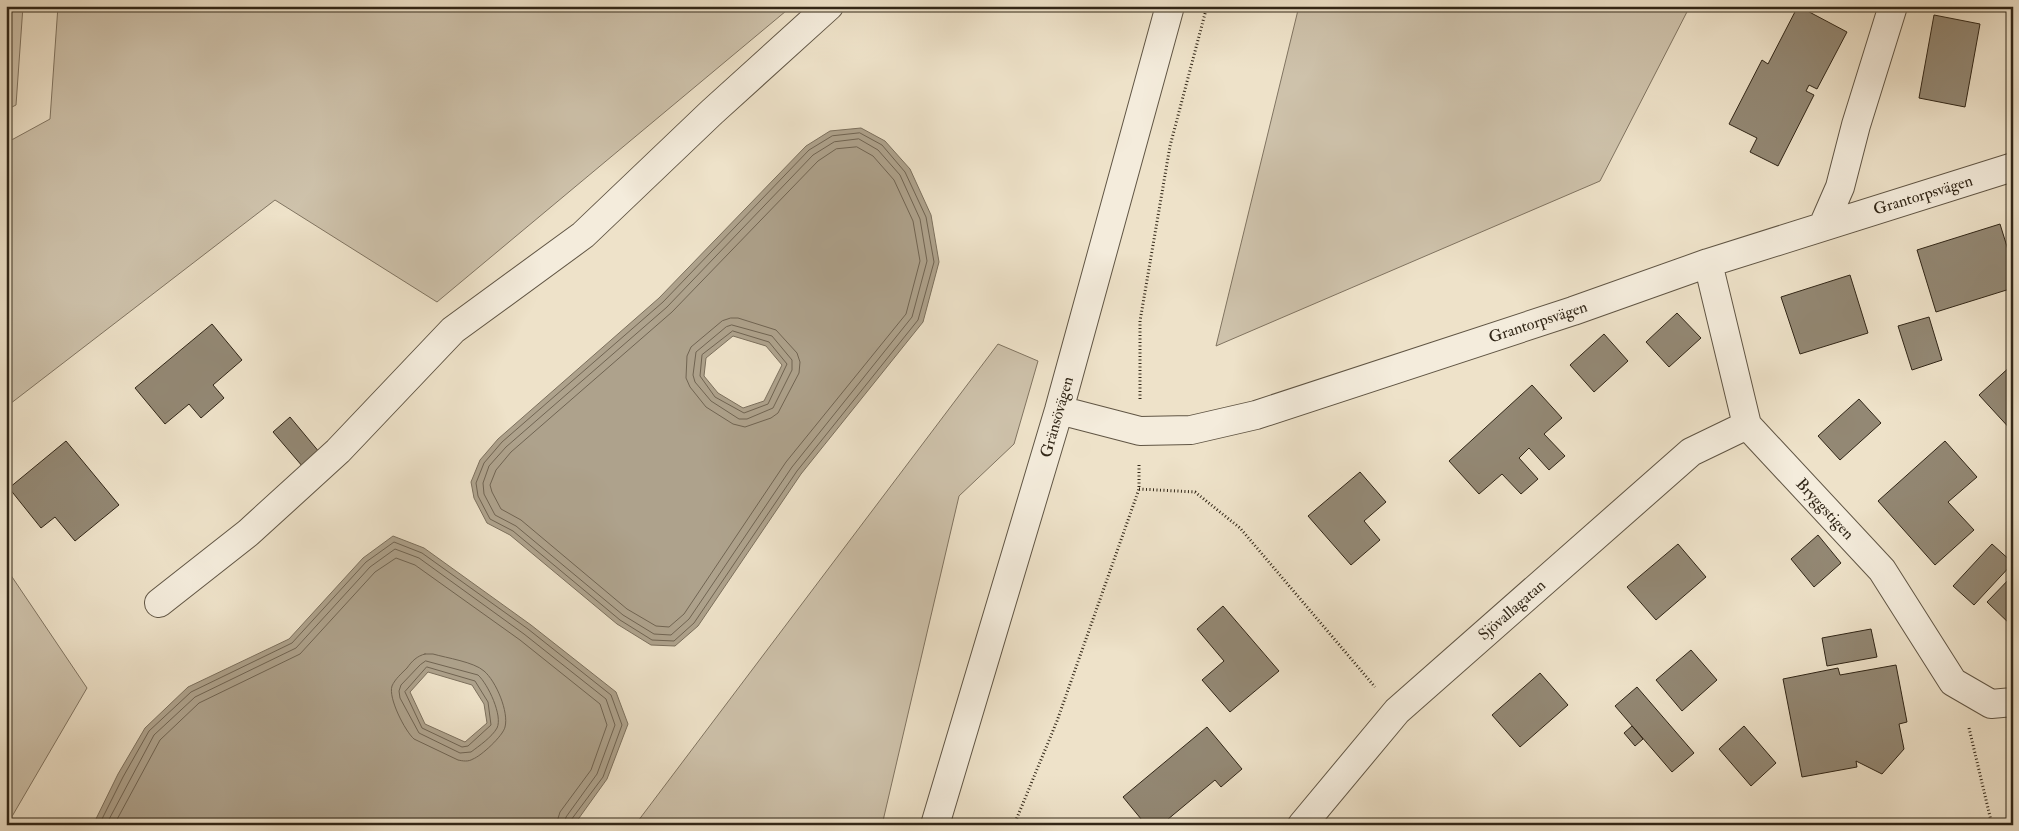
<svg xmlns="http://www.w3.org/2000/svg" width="2019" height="831" font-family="'IM FELL Double Pica',serif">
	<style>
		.green { fill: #cec2ab; stroke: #807461 }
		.water { fill: #aea28c; stroke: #7c705d; fill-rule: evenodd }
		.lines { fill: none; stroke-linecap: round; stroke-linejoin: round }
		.shore { stroke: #706452; stroke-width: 1 }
		.building { fill: #938874; stroke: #312617 }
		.minor-casing { stroke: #605544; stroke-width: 30 }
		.path { stroke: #312617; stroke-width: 3; stroke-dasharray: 1 2.5; stroke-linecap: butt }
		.minor { stroke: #f4ecdc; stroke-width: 28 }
		.labels { text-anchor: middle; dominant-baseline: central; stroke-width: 5; stroke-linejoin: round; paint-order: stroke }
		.street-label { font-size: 16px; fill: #312617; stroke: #f4ecdc }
	</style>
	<rect width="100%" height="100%" fill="#eee2c9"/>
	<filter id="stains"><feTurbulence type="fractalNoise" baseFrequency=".004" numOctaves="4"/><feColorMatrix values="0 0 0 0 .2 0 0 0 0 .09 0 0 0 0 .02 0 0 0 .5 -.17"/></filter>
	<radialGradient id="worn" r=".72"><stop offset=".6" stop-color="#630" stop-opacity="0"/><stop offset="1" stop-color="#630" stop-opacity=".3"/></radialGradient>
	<path class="green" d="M6,6H23L16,105L6,110Z
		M58,6H792L437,302L275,200L6,407V143L50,119Z
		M1299,6H1690L1600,181L1216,346Z
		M998,344L1038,361L1014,444L959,496L882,825H635Z
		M6,568L87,688L7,825H6Z"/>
	<path class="water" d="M861,128L885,141L910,169L931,215L939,262L923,322L801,474L698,626L675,646L651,645L617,624L510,535L487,523L474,498L471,482L480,460L498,439L659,298L806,146L830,131ZM733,336L766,346L782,365L764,401L743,408L718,393L704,376L706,358Z
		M393,536L424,548L531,625L616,692L628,724L607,779L574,825H93L118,774L145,728L188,687L289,639L363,558ZM428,672L472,685L484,704L487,723L465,742L425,724L410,692Z"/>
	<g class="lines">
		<path class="shore" d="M860,133L882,145L905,172L926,217L934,262L918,320L797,471L694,623L674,641L652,640L620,620L513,531L490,519L478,496L476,483L484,463L502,442L663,302L809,150L832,136Z
			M859,139L878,150L900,175L920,219L927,261L912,317L792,467L689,619L671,635L654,634L623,615L516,526L495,515L484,494L483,483L489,466L506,447L667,307L813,155L834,142Z
			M857,147L873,156L894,180L913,221L920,261L906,314L786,462L684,614L669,627L656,626L627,609L521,520L501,509L492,492L490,485L496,470L511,452L672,312L818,161L836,149Z
			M731,318H738L776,330L797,353L800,362L799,373L778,413L771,418L745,427L733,424L706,407L690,387L686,378L687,356L691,347L722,321Z
			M732,325L772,336L792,360V370L773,408L747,419H739L711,401L695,382L693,375L696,352L726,327Z
			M733,331L769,342L787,364L768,404L744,413L715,397L700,376L702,355Z
			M425,654H433C447,658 474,662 484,671C496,681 509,712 505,727C503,736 481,756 473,759C468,762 463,761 458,760L414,739C405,731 388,698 392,686C395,679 402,673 407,668C412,661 417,656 425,654Z
			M426,661L478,675C488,684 503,716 497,728C492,737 479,746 471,752L460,753L419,733L400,698L399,691L401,685L420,665Z
			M427,667L475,681L488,702L491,725L468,746L462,747L422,728L405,692Z
			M99,825L123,777L149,731L191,692L292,643L366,562L394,542L422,553L528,629L611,695L622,725L603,777L571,820L570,825
			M106,825L154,735L195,697L296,648L370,567L395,549L419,558L524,634L606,699L615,725L597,774L566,817L564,825
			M114,825L160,740L199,703L300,654L375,572L396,558L415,565L520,640L600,704L607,725L591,770L560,812L556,825"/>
	</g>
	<path class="building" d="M1798,6L1847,32L1817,89L1809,85L1806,91L1814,95L1778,166L1750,152L1757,138L1729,124L1762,60L1768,64Z
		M1934,15L1980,24L1965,107L1919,98Z
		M2000,224L2013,266V288L1936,312L1917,250Z
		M1850,275L1868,333L1800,354L1781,297Z
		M1677,313L1701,338L1669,367L1646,342Z
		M1929,317L1942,360L1912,370L1898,326Z
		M212,324L242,360L213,385L224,398L201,418L189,404L165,424L135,388Z
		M1604,334L1628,361L1594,392L1570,365Z
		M2013,364V432L1979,395Z
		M1532,385L1562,418L1544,434L1565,456L1549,470L1529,448L1519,458L1538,479L1521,494L1502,474L1479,494L1449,461Z
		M1859,399L1881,423L1840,460L1818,436Z
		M290,417L320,453L303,467L273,432Z
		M66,441L119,505L75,541L55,517L41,528L9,488Z
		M1945,441L1977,477L1948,502L1974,530L1935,565L1878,501Z
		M1360,472L1386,502L1364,521L1380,540L1351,565L1308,516Z
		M1818,535L1841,563L1814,587L1791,559Z
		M1678,544L1706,577L1656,620L1627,587Z
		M1992,544L2013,563L1974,605L1953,586Z
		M2013,575V627L1987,602Z
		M1223,606L1279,671L1230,712L1202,680L1224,661L1197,629Z
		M1871,629L1877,657L1827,666L1822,638Z
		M1691,650L1717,680L1682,711L1656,680Z
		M1896,665L1907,722L1899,724L1904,749L1882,774L1856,761L1857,767L1802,777L1783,679L1838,668L1840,675Z
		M1540,673L1568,705L1520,747L1492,715Z
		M1637,687L1694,753L1672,772L1615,706Z
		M1632,726L1643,739L1635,746L1624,733Z
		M1744,726L1776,763L1751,786L1719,749Z
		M1207,727L1242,769L1221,787L1215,780L1161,825H1146L1123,797Z"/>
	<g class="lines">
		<defs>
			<path id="minor" d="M1823,226L1840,187L1856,125L1893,6
				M1708,263L1747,425L1882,570L1953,682L1991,704L2013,702
				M1059,410L1140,431L1191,430L1256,415L1573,311L1708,263L2013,167
				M159,603L248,533L338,451L453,330L583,235L712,112L829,6
				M935,825L1059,410L1170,6
				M1302,825L1397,711L1691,452L1747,425"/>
		</defs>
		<use href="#minor" class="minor-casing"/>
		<path class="path" d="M1140,399V321L1170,146L1207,6
			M1139,489L1195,492L1240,528L1375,687
			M1969,728L1992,825
			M1014,825L1057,721L1139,489V463"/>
		<use href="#minor" class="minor"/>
	</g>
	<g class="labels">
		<g class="street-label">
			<text transform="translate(1923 195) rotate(-17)">Grantorpsvägen</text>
			<text transform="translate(1538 322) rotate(-18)">Grantorpsvägen</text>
			<text transform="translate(1057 417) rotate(-74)">Gränsövägen</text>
			<text transform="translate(1825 509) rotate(47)">Bryggstigen</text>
			<text transform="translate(1512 610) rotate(-41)">Sjövallagatan</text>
		</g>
	</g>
	<rect width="2019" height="831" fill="none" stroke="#eee2c9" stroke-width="25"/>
	<rect x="8" y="8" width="2004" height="816" fill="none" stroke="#312617" stroke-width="2.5"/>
	<rect x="12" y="12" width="1994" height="806" fill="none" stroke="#312617"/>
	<rect width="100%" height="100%" filter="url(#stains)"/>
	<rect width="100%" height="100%" fill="url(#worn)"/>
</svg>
